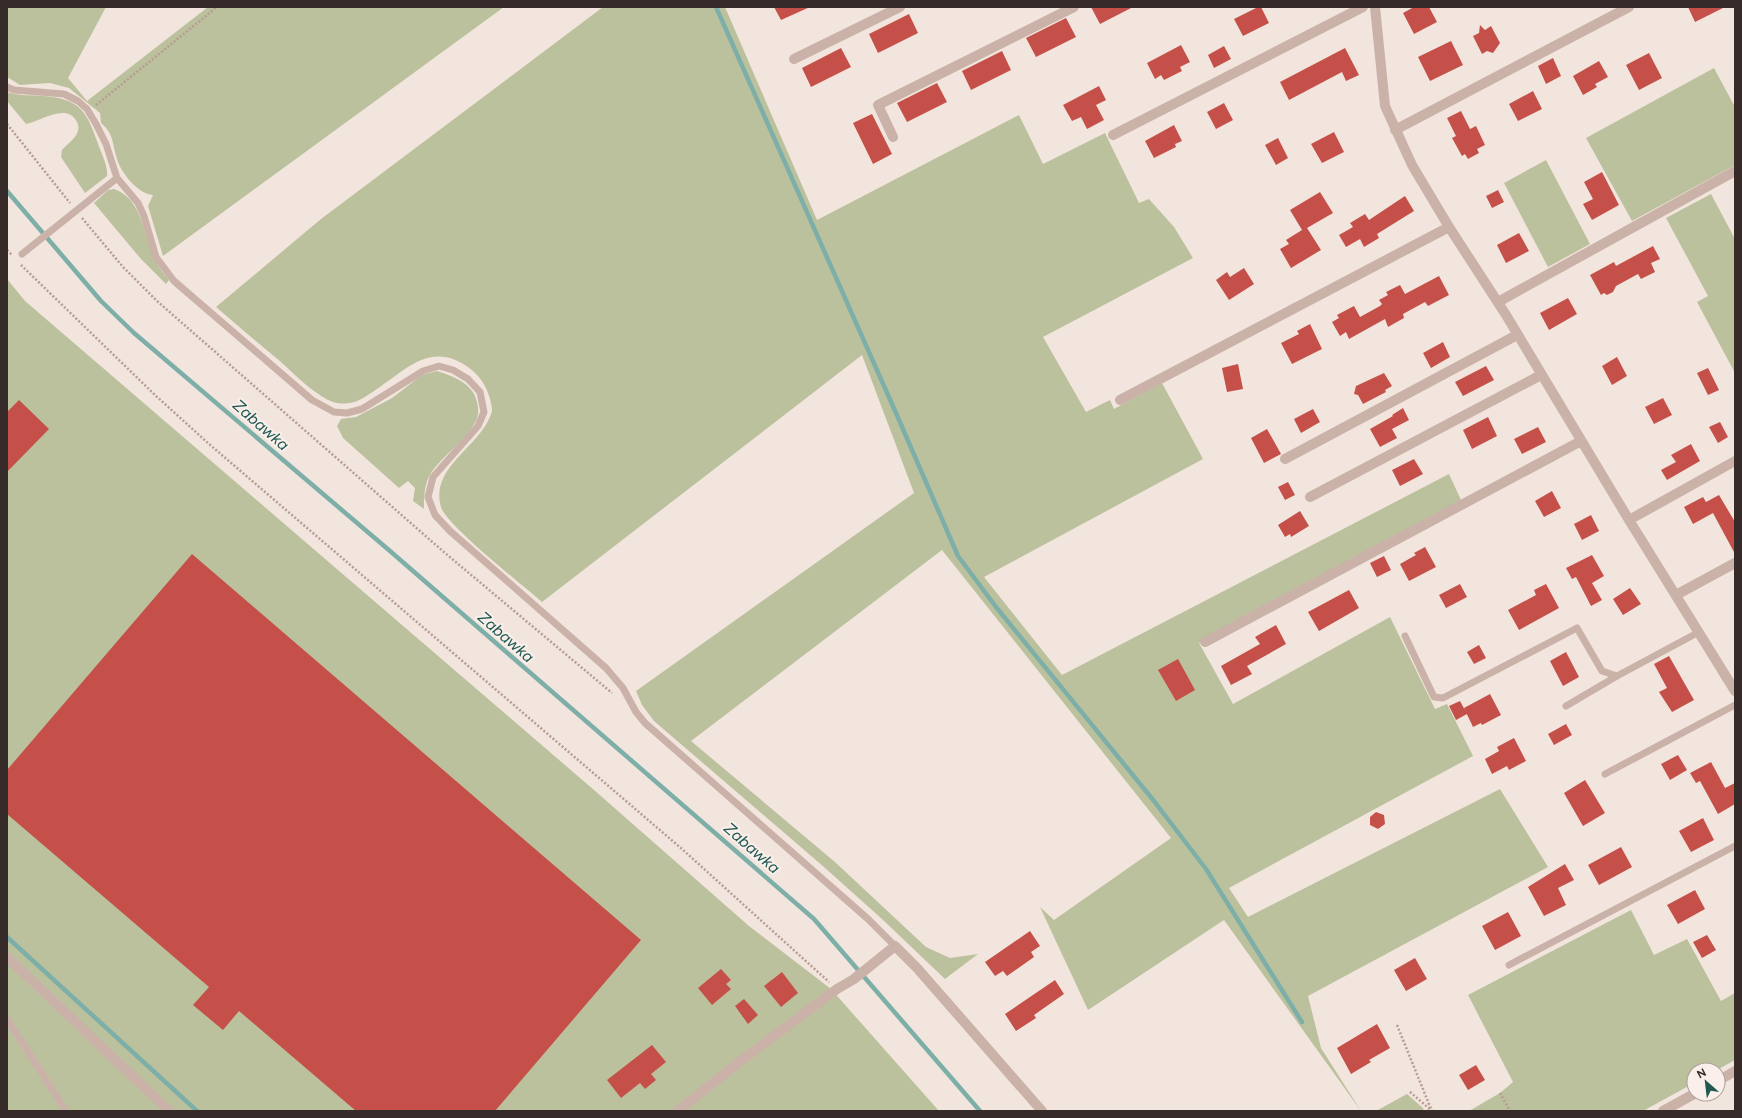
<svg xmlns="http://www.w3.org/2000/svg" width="1742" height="1118" font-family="Figtree,sans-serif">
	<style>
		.green { fill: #bcc19d }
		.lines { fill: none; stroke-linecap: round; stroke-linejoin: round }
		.stream { stroke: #7dafa8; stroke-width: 4.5 }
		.building { fill: #c45049 }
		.path { stroke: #b69c93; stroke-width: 2.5; stroke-dasharray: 2 2; stroke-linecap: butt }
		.lane { stroke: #cab2a9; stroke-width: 7 }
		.street { stroke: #cab2a9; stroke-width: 10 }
		.labels { text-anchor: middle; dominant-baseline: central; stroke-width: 4; stroke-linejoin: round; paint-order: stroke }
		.water-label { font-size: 16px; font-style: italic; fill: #1f5952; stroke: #faefea }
	</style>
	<rect width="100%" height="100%" fill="#f2e5dd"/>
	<path class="green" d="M7,7H106L68,78L87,101L208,7H504L163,256L148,206L153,195C138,194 121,173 117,159C112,143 114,134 101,123L100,113L69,88L50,83L20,85L7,77Z
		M603,7H725L817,220L1019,115L1043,164L1105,133L1139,203L1149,199L1174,227L1193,258L1043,337L1086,412L1110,400L1114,409L1162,383L1203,459L984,577L1062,675L1449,474L1461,500L1199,643L1233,704L1390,617L1435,709L1447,704L1473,756L1229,888L1248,917L1500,789L1548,867L1308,996L1321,1048L1361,1111L1224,920L1088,1010L1040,907L1054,920L1171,838L942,550L691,741L835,862L926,947L950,958L978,954L945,979L882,919L824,867L654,721L642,705L636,691L914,493L862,355L542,602C524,586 446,525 441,507C429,466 483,446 492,411C492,407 491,403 490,399C487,388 482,379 473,371C431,337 406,371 371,393C359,401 352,405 337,403C320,400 294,374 281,362C259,344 237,325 216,307L321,219Z
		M1714,68L1735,107V165L1632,221L1586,138Z
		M7,92C19,96 31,95 44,96C79,99 86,110 97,141C101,153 108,165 107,176L85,193L61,157L62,150C69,142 83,134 77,122C67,102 41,121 26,124L7,101Z
		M1546,160L1590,244L1548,267L1504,183Z
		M114,189C142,198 144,236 155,259C158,267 164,273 169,280L166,284L141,259L94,203L108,190Z
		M1711,194L1735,239V373L1697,302L1708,296L1666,218Z
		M7,279L25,301L594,790L749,926L831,989L939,1111H7Z
		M437,371C450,375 469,382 475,396C477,402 479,407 478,414C476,432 441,457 431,473C424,484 424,497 424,509L413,501L415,488L408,481L399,488L343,438L337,426L341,419L356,417L392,398L422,375Z
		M1631,910L1654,955L1687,939L1721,1001L1735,993V1060L1717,1070H1694V1083L1643,1111H1469L1500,1093L1513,1082L1468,995Z
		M1407,1094L1424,1109L1421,1111H1376Z"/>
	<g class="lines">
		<path class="stream" d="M716,7L896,413L958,556L996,607L1154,801L1206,869L1302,1022
			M7,191L101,301L134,333L390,551L814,919L980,1111
			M7,937L197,1111"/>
	</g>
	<path class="building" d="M774,7H810L781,20Z
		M1091,7H1133L1100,24Z
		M1258,7H1261L1269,23L1243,36L1234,19Z
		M1414,7H1429L1437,22L1414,34L1403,13Z
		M1688,7H1725L1695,22Z
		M909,14L918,33L878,53L869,34Z
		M1066,18L1076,37L1036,57L1026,38Z
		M1480,25L1485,30L1491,26L1500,43L1493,53L1487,51L1482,54L1473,36L1479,33Z
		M1451,41L1463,65L1430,81L1418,57Z
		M1181,45L1190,62L1180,67L1182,71L1164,80L1161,75L1155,79L1147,63Z
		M1224,46L1231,59L1214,68L1208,55Z
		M841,48L851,67L811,87L802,68Z
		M1345,48L1359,75L1346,81L1342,72L1289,100L1280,82Z
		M1002,51L1011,70L971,90L962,71Z
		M1649,53L1662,78L1639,90L1626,65Z
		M1553,58L1561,76L1546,84L1538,66Z
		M1599,61L1608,77L1595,84L1597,87L1583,95L1573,76Z
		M937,83L947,102L907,122L897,103Z
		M1099,86L1106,100L1096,105L1104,120L1087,129L1081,117L1072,121L1063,105Z
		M1533,91L1542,109L1518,121L1509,104Z
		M1224,103L1233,120L1216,129L1207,112Z
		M1461,111L1470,129L1476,126L1485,145L1477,149L1479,153L1468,159L1465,154L1462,156L1452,138L1456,136L1447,118Z
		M872,114L892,154L873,164L853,123Z
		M1174,125L1182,141L1175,144L1176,147L1154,158L1145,141Z
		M1334,132L1344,152L1322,163L1311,144Z
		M1278,138L1288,158L1276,165L1265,145Z
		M1602,172L1619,205L1592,220L1583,204L1593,199L1584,182Z
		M1498,190L1504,202L1492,208L1486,196Z
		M1320,192L1333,213L1307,228L1321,250L1291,268L1280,249L1289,244L1286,240L1302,230L1290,210Z
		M1405,196L1414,211L1377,234L1379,238L1364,247L1360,239L1346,247L1339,235L1353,227L1350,223L1365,214L1369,220Z
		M1519,233L1529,251L1506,263L1497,245Z
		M1653,246L1660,259L1651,263L1655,272L1641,279L1638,274L1616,286L1613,292L1607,295L1604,293L1601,295L1590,275L1614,262L1616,266Z
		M1244,268L1254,284L1229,300L1216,280L1227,272L1230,277Z
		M1439,276L1449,295L1428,306L1425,302L1403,314L1404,318L1388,327L1385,319L1349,339L1346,332L1340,336L1332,322L1339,318L1337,315L1354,306L1360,317L1380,306L1382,304L1379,300L1388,295L1386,292L1400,285L1405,294Z
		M1568,298L1577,314L1549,330L1540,313Z
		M1310,324L1322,349L1292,364L1281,343L1299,334L1297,331Z
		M1443,342L1450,357L1431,368L1423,353Z
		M1617,357L1627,376L1612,385L1602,366Z
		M1238,364L1243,389L1227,392L1222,368Z
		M1486,366L1494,380L1463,396L1455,382Z
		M1708,368L1719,390L1708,395L1697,373Z
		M1384,373L1392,386L1385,390L1386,392L1363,404L1358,395L1354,394L1356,386Z
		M1663,398L1672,415L1654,424L1645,407Z
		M19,400L49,429L7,472V412Z
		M1403,408L1409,420L1392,429L1397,438L1380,447L1370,429L1393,416L1392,415Z
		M1313,409L1320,422L1301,433L1294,419Z
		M1488,417L1497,436L1472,449L1463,430Z
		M1720,422L1728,437L1718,443L1709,427Z
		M1538,427L1546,442L1522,454L1514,439Z
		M1267,429L1281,454L1264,463L1251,438Z
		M1691,444L1700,461L1667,480L1661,470L1676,462L1671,455Z
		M1414,459L1423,474L1400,486L1392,470Z
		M1288,482L1295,495L1285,500L1278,487Z
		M1552,491L1561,508L1544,517L1535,501Z
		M1719,495L1735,522V554L1713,513L1693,524L1684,507L1703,497L1706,502Z
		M1300,511L1309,526L1291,537L1290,534L1285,537L1278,525Z
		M1591,515L1599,531L1582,540L1574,524Z
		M1425,547L1436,567L1409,581L1400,564L1416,555L1414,553Z
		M192,554L641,940L495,1111H356L239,1011L223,1030L193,1005L209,987L7,814V770Z
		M1592,555L1604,576L1592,583L1602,600L1591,606L1576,577L1572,579L1566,568Z
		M1384,556L1391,570L1377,577L1370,563Z
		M1460,584L1467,597L1446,608L1439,595Z
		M1546,584L1559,608L1519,630L1508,610L1536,595L1534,590Z
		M1630,588L1641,604L1623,615L1613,599Z
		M1349,590L1359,608L1319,631L1308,612Z
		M1276,625L1286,644L1247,666L1252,674L1231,685L1221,666L1260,644L1255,637Z
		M1479,645L1486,658L1474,664L1467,652Z
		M1566,652L1579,677L1563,686L1550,661Z
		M1669,656L1694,700L1672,712L1659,692L1667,688L1654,664Z
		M1178,659L1195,690L1176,701L1158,670Z
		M1490,694L1501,715L1482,725L1481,723L1473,727L1464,708Z
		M1460,701L1467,714L1456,720L1449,706Z
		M1566,724L1572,735L1554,745L1548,734Z
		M1514,738L1526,761L1509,770L1507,766L1492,774L1485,759L1499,751L1497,747Z
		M1678,755L1687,770L1670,780L1661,764Z
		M1711,762L1725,788L1735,783V804L1718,814L1700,781L1696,783L1690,773Z
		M1585,780L1605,813L1583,826L1564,793Z
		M1376,812L1384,815L1385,824L1378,829L1370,825V817Z
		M1703,818L1714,840L1691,852L1679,831Z
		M1621,847L1632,867L1599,885L1588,865Z
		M1565,864L1574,880L1558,888L1566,905L1544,916L1528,887Z
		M1695,890L1705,909L1678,924L1667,905Z
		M1508,912L1521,936L1495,950L1482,926Z
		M1030,931L1040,946L1031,952L1034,957L1007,976L1003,971L995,976L985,962Z
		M1707,935L1716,950L1702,958L1693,942Z
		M1415,958L1427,979L1406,991L1394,970Z
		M721,969L731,980L726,984L731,989L712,1005L698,988Z
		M782,972L798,993L781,1007L764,986Z
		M1055,980L1064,994L1034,1015L1036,1018L1016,1031L1005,1014Z
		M744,999L758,1015L748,1024L735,1006Z
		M1377,1024L1390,1048L1369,1060L1371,1062L1351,1074L1337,1048Z
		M652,1045L666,1062L651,1074L656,1080L645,1089L640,1083L621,1098L607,1080Z
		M1476,1065L1485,1080L1468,1090L1459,1075Z"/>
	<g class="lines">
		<path class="path" d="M96,105L217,7
			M7,124L70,203
			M82,218L123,267L157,301L445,553L612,693
			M7,250L12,255
			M21,265L155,395L209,444L682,849L829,982
			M1397,1025L1431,1109
			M1410,1092L1432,1111
			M1500,1093L1510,1111"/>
		<path class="lane" d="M7,87L14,90L64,94L78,101L87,109L96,124L106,144L117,178L138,203L144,216L156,257L174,281L312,400L334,412L347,413L362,409L423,371L439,366L453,370L468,379L480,392L484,412L478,426L433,477L428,497L435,515L450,531L606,668L623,688L636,712L645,723L868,919L895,946
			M22,254L117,178
			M1405,636L1434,697L1443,698L1577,628L1602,671L1617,676L1699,632
			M1566,706L1617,676
			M1605,774L1735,705
			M1509,965L1735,846
			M7,1019L66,1111"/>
		<path class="street" d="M1375,7L1385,106L1412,165L1449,227L1506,315L1629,520L1735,691
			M794,59L900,7
			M1395,130L1629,7
			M1113,135L1363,7
			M893,137L878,105L1074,7
			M1498,302L1735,171
			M1120,400L1449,227
			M1285,459L1517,335
			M1310,497L1541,375
			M1629,520L1735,461
			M1676,595L1735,563
			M1205,642L1581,441
			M7,957L169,1111
			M1718,1081L1735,1071
			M678,1111L738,1063L837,989L854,979L895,946L917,968L1042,1111
			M1663,1111L1694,1094"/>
	</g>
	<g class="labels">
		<g class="water-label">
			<text transform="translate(261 425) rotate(41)">Zabawka</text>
			<text transform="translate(506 637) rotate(41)">Zabawka</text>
			<text transform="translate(752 848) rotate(41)">Zabawka</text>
		</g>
	</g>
	<rect width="1742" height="1118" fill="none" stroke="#372b29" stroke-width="16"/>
	<g transform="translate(1706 1082) rotate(332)"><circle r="19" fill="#faefea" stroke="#aca19d"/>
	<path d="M0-3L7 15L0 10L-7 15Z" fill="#1f5952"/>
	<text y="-6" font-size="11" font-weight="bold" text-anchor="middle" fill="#372b29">N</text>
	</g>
</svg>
